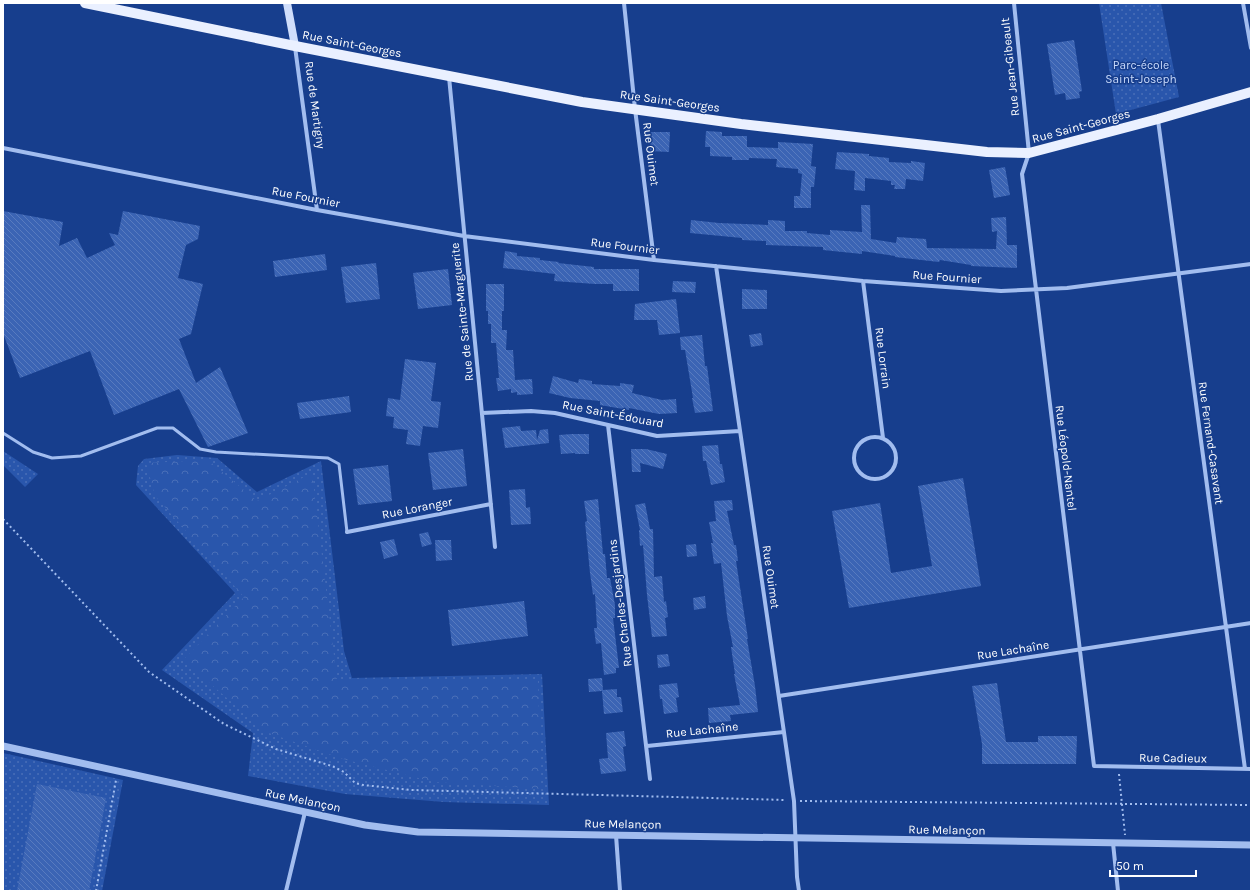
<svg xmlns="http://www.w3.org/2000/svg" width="1254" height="894" font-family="Karla,sans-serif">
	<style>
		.green { fill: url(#green-dots) }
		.forest { fill: url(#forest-crowns) }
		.building { fill: url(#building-back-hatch) }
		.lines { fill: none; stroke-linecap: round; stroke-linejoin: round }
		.path { stroke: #a2bdef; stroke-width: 2; stroke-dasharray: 2 3; stroke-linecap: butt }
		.service { stroke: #a2bdef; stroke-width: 3 }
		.minor { stroke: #a2bdef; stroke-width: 4 }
		.tertiary { stroke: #a2bdef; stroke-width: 7 }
		.secondary { stroke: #d0defb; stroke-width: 8 }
		.primary { stroke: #eaf0ff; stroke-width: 10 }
		.labels { text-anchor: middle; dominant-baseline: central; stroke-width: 3; stroke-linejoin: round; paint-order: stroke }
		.street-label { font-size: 12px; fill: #fff; stroke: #173e8d }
		.park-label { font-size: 12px; fill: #c9dafb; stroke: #173e8d }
	</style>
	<defs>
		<pattern id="green-dots" width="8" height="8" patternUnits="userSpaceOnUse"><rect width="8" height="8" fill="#2956ac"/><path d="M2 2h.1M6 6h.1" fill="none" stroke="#496fb8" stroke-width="1.8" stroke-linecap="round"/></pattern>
		<pattern id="forest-crowns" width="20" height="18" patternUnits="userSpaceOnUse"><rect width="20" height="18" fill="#2956ac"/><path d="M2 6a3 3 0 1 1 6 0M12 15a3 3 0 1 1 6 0" fill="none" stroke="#496fb8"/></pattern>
		<pattern id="building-back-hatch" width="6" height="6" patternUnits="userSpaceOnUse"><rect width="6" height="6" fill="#3b64b4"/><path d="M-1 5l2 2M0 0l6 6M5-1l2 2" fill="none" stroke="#587bbf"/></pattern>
	</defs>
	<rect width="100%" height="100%" fill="#173e8d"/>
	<path class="green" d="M1099,3H1161L1179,97L1116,114Z
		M3,451L38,474L25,487L3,465Z
		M177,455L217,458L257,492L321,461L344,651L352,678L542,674L549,805L444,802L345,794L248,776L253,733L162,670L235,593L136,485L138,466L144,459Z
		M3,753L123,780L102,891H3Z"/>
	<path class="forest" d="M208,460L257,501L312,473L337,681H538L541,789L434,782L343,759L266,732L183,660L244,597L155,496L146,463Z"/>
	<path class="building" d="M1074,40L1082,91L1079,92L1080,98L1066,100L1065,93L1055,95L1047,44Z
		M706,131L722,132V136H747V147L778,148V142L813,144L811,166L816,167L814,187H811V208H794V196H800L802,174L798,173V169L776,167L777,159L749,158V160H732V157L710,156V147H705Z
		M651,132H670L669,152L650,151Z
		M837,152L869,154V156L889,158V162L911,163V161L925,163L923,181L906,179L905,189H894L895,185H891V181L865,178V191L854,190L855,171L835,169Z
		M1005,167L1010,195L994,198L989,170Z
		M861,205H870L871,239L896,243L897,237L926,239L927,248L996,249L997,231L992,232L991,218L1006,217L1007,245H1017V268L971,266V265L940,260L939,262L895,257V256L862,251V254L823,250V247L766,245V241L742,240V238L690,233L691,220L719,223L768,225V220L785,221V231H807V233L830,235V230L862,232Z
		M3,211L63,222L59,246L77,238L87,258L115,245L109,233L118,235L123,211L200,226L198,239L186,245L178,278L203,284L191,334L179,339L196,383L220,367L248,433L208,447L179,389L114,415L90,351L20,378L3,333Z
		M505,251L517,253V256L540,258V260L559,262L558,263L594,267V269H639V291H613V284H595L554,281L555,274L503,268Z
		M325,254L327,270L275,277L273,261Z
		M376,263L380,299L346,303L341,267Z
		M448,269L452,305L418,309L413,273Z
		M673,281L696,282L695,293L672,292Z
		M486,284H504V311H502V330H507L506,350H513L515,380L532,379L533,394L517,395V392L511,393V389L498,391L496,378H499L496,343H491V324H488V311H486Z
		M742,289L767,290V309H742Z
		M676,299L680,333L659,335L657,320H634L635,304Z
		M761,333L763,345L751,347L749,335Z
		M702,335L705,366H707L713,411L695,413L692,398H693L685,350H681L680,337Z
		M405,359L436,363L431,401L441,402L438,428L423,426L420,446L406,444L408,430L393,428L394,417L386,416L388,398L400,400Z
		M553,376L578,383L579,379L592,381V384L620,386V383L634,385L632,393L662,400L676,399L677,413L659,414L629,408V410L600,405V401L570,398L549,393Z
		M349,396L351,412L300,419L297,403Z
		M520,426L521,431L536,430L537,440L540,430L548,429L549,443L505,448L502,428Z
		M572,434H589V454H575V453L561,454L559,435Z
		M718,445L720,464H722L725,482L711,485L706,461H703L702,446Z
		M463,449L467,486L433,490L428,453Z
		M631,449H646L667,454L663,469L640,463L641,472H632Z
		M388,465L392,501L358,505L353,469Z
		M963,478L981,586L849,608L832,511L880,503L891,573L932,566L918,486Z
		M525,489L526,508L530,507L531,524L511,525L509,490Z
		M598,499L603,554H605L607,578H610L615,605V618H613L619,668H616V673L604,675L601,643L596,644L594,628H597L595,594L593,595L590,573L585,522L587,521L584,501Z
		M732,500L733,510L727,511L734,545H736L738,561H736L748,639H747L755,686L758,712L730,715L731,721L709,723L708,708L740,705L734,674H735L731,647H733L727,616L721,563L714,564L711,543H713L709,522L716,521L714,501Z
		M645,503L650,529H653L654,577L662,576L664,602L666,601L668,617L665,618L667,636L652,637L647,595L643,545L640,546L639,530H640L635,505Z
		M428,532L432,544L422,547L419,534Z
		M394,539L398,555L384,559L380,542Z
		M435,540H451L452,560L436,561Z
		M696,544L697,556L687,557L686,545Z
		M705,596L706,608L694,610L693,598Z
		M524,601L528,636L452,646L448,610Z
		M668,654L670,666L658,668L657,655Z
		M602,678L603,690L617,689V697H621L623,712L604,714L602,691L589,692L588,679Z
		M677,683L679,697L676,698L678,712L664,714L662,699H660L659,685Z
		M997,683L1006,742H1038V736H1077L1076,764H982V744L972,686Z
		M624,731L626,746L623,747L626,771L601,774L599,759L608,758L606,733Z
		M37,784L106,798L89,891H17Z"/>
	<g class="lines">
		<path class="path" d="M3,519L149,672L224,724L276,749L332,766L344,772L355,783L363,785L412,790L786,800
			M1119,774L1125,835
			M800,801L1251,805
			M96,891L116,780"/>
		<path class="service" d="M3,433L33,452L52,458L81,456L157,428H173L200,449L216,452L328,458L339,464L347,532"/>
		<path class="minor" d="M624,3L635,109L654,260
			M1014,3L1029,153L1022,174L1094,766L1251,769
			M1243,3L1251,48
			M295,47L317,210
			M449,77L495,547
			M1158,120L1245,769
			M3,148L317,210L464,236L654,260L863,281L1001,291L1067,288L1251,264
			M716,266L794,801L797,877L799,891
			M863,281L883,438
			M482,413L531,411L555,413L657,436L740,431
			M608,425L650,779
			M854 458a21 21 0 1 1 42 0a21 21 0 1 1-42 0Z
			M347,532L491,504
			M779,696L1251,623
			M647,746L784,732
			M616,835L620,891
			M1113,843L1118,891
			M286,891L305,812"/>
		<path class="tertiary" d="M3,746L365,825L418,832L1251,845"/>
		<path class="secondary" d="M287,3L295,46"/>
		<path class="primary" d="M85,3L295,46L582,102L741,124L987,152L1029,153L1158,119L1251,92"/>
	</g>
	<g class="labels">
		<g class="street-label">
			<text transform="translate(352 44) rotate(11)">Rue Saint-Georges</text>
			<text transform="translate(1010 67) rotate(-96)">Rue Jean-Gibeault</text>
			<text transform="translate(670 101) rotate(8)">Rue Saint-Georges</text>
			<text transform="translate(315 105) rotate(82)">Rue de Martigny</text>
			<text transform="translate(1081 126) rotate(-15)">Rue Saint-Georges</text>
			<text transform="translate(651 154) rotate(83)">Rue Ouimet</text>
			<text transform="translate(306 197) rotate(11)">Rue Fournier</text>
			<text transform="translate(625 246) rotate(7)">Rue Fournier</text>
			<text transform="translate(947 277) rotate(4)">Rue Fournier</text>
			<text transform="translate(462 312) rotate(-96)">Rue de Sainte-Marguerite</text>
			<text transform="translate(883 358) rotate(83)">Rue Lorrain</text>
			<text transform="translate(613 414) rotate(11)">Rue Saint-Édouard</text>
			<text transform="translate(1211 443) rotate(82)">Rue Fernand-Casavant</text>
			<text transform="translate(1066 458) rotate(83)">Rue Léopold-Nantel</text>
			<text transform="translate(417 508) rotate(-11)">Rue Loranger</text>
			<text transform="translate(771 577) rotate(82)">Rue Ouimet</text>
			<text transform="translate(620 603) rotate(-97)">Rue Charles-Desjardins</text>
			<text transform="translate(1013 650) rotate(-9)">Rue Lachaîne</text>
			<text transform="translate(702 730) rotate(-6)">Rue Lachaîne</text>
			<text transform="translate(1173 758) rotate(1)">Rue Cadieux</text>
			<text transform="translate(303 800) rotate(12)">Rue Melançon</text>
			<text transform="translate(623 824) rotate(1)">Rue Melançon</text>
			<text transform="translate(947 830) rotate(1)">Rue Melançon</text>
		</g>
		<g class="park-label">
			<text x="1141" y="65">Parc-école<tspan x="1141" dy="14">Saint-Joseph</tspan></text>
		</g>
	</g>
	<rect width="1254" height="894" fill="none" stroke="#ffffff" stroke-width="8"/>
	<path d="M1110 870v6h86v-6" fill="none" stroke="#ffffff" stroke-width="2"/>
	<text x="1116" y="870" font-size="12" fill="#ffffff" stroke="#173e8d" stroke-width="3" paint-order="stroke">50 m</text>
</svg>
